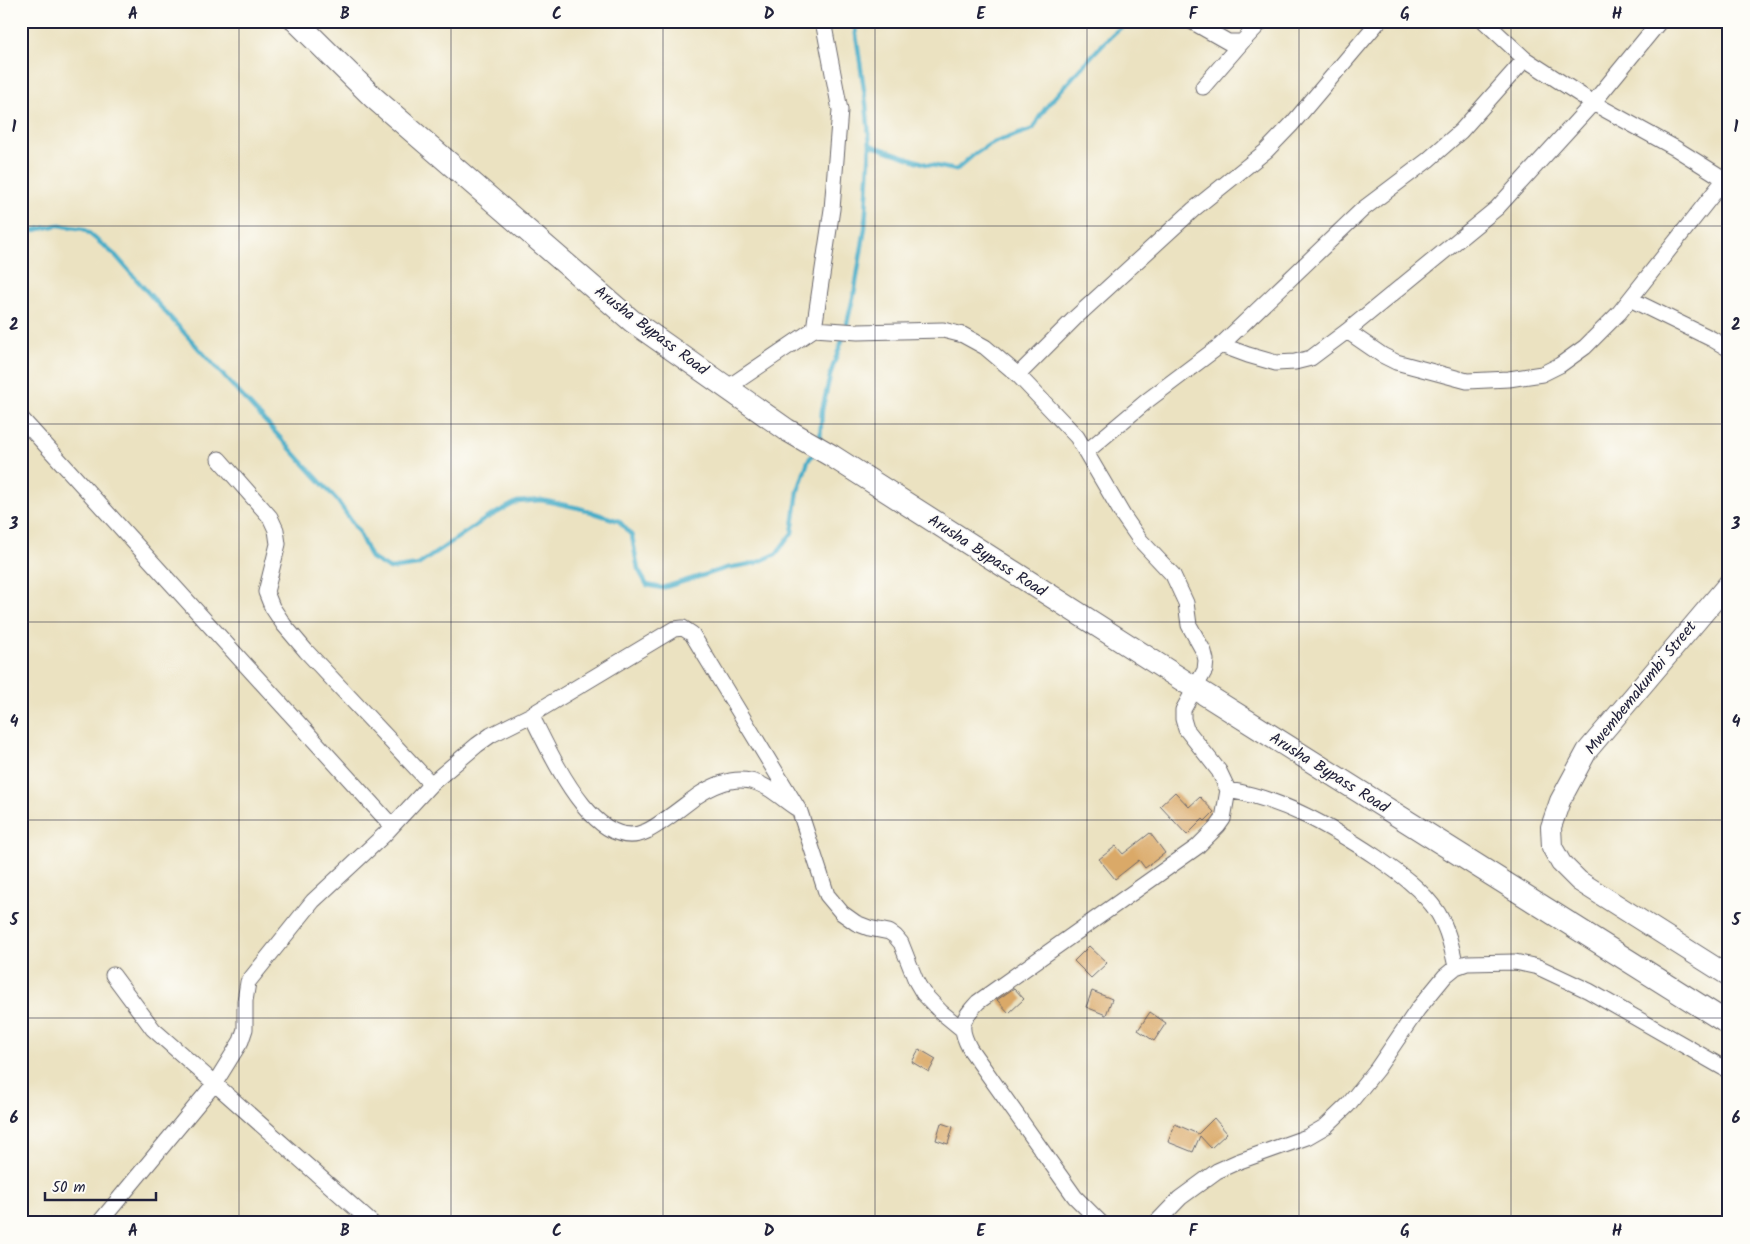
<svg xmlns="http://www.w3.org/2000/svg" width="1750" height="1244" font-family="Kalam,sans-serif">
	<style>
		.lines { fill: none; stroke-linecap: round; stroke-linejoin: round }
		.stream { stroke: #48adc8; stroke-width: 4.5 }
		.building { fill: #daa967 }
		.street-casing { stroke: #68656a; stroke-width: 17 }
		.secondary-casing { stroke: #68656a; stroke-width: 22 }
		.primary-casing { stroke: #68656a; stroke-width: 24 }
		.street { stroke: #fff; stroke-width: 15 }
		.secondary { stroke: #fff; stroke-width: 20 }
		.primary { stroke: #fff; stroke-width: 22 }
		.grid { fill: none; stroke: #22223b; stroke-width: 1; stroke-opacity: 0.55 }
		.labels { text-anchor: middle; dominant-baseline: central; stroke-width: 4; stroke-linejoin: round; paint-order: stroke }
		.street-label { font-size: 16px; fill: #22223b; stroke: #fdfcf7 }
		.neatline { fill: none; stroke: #22223b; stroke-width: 2 }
		.grid-label { font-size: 16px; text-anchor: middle; font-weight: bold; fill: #22223b }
	</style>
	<rect width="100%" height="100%" fill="#fdfcf7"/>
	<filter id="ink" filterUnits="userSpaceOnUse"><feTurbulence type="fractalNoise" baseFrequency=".02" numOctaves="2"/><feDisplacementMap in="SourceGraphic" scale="10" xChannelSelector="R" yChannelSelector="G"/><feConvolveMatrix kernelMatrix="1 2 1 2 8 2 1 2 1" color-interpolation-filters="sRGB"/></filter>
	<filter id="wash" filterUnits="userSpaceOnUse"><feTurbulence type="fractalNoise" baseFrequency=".0096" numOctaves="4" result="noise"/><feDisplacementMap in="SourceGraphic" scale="20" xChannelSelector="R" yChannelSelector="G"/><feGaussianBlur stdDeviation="1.12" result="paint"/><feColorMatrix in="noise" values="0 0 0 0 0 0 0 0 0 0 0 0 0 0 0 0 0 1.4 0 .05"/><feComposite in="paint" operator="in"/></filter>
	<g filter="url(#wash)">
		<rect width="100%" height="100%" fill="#ebe2c1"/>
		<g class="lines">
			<path class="stream" d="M870,145L926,164L956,170L972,156L990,144L1033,129C1042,109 1057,95 1071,79C1089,59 1107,37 1129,21
				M21,233L58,225L84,229L116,256L158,304L337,500L358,531L371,558L390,569L418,565L485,519L517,502L541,500L579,508L619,521L632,536L638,569L647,585L662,588L727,568L756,563L776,554L792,533L798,491L808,461L813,454
				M820,440L822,410L831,372L845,332L855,289L865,228L870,145L866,103L854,21"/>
		</g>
		<g id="blocks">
			<path class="building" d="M1175,792L1189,807L1200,797L1214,812L1205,821L1203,819L1187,835L1160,806Z
				M1150,833L1165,853L1145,868L1139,860L1115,879L1099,859L1116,846L1123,854Z
				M1089,946L1107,963L1091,978L1074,961Z
				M1014,988L1024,999L1009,1013L997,1000Z
				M1092,991L1112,999L1106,1015L1086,1007Z
				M1150,1012L1166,1023L1154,1041L1138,1030Z
				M919,1049L936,1059L929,1072L912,1062Z
				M1214,1118L1227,1133L1211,1148L1200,1136L1193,1152L1168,1142L1175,1124L1198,1134Z
				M941,1123L953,1127L948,1144L936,1140Z"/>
		</g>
	</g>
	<g filter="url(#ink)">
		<use href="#blocks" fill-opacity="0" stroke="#68656a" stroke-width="1"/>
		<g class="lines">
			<defs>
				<path id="street" d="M1191,21L1228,42H1242L1262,21
					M1484,21L1525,59L1593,103L1675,148L1729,182
					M1203,87L1242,42
					M1630,299L1712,339L1729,349
					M814,329L858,332L943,330L963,335L985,347L1018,375L1077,437L1124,517L1140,540L1173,575L1186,603L1189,625L1204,652L1206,660L1205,670L1183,710V719L1186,729L1219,771L1228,790L1223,819L1218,826L1197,847L978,1002C961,1020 958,1027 970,1049L1075,1197L1101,1223
					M1347,331L1382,355L1396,362L1467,381L1509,379L1542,374L1560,365L1585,347L1619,313L1725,179
					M1221,345L1248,355L1276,363L1295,362L1311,358L1347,331L1497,208L1593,103L1660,21
					M1018,375L1076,317L1194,209L1266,151L1292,124L1379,21
					M727,388L814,329L832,209L840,110L823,21
					M21,418L392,826
					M1086,452L1148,400L1221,345L1363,209L1428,160L1461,131L1525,59
					M219,459L270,517L276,530L278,544L266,592L272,607L284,625L306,651L431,784
					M531,715C549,749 594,857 647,831C663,823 682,807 697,796C712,786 732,777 750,781C767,784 782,799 796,808
					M1228,790C1283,799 1331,827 1376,857C1399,873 1422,889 1438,913C1448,930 1452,948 1456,967
					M113,975L153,1029L372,1223
					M99,1223L215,1083L241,1041L245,1029V1001L248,982L313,901L384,835L431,784L477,745L491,735L531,715L674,629L683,628L692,634L800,812L827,895L842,913L856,923L869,928L889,932L895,936L901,943L916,981L923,993L941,1012L963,1030
					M1156,1223L1180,1198L1217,1171L1237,1162L1307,1137L1326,1126L1348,1105L1377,1069L1418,1009L1445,976L1456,967L1467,963L1515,962L1538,967L1589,991L1729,1071"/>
				<path id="secondary" d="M1729,583L1587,751L1560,801L1551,827L1552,847L1561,863L1579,881L1729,976"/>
				<path id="primary" d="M296,21L374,98L632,321L787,430L832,456L1195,688L1729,1024"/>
			</defs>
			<use href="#street" class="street-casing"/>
			<use href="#secondary" class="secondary-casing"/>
			<use href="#primary" class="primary-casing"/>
			<use href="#street" class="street"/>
			<use href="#secondary" class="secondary"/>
			<use href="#primary" class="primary"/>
		</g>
	</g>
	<path class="grid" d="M239,21V1223M451,21V1223M663,21V1223M875,21V1223M1087,21V1223M1299,21V1223M1511,21V1223M21,226H1729M21,424H1729M21,622H1729M21,820H1729M21,1018H1729"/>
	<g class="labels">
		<g class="street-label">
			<text transform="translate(651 331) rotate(37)">Arusha Bypass Road</text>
			<text transform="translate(987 556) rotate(33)">Arusha Bypass Road</text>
			<text transform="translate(1641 688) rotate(-51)">Mwembemakumbi Street</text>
			<text transform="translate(1329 773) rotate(32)">Arusha Bypass Road</text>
		</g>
	</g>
	<rect width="1750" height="1244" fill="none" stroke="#fdfcf7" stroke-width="55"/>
	<path d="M45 1192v8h111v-8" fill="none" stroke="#22223b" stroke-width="2.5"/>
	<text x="52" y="1192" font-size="15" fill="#22223b" stroke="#fdfcf7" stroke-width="4" paint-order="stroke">50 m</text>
	<rect x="28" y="28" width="1694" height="1188" class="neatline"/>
	<g class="grid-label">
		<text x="133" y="19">A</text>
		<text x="345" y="19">B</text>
		<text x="557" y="19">C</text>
		<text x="769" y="19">D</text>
		<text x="981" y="19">E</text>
		<text x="1193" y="19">F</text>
		<text x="1405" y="19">G</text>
		<text x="1617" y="19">H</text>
		<text x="14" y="132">1</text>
		<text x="1736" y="132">1</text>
		<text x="14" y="330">2</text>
		<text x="1736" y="330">2</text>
		<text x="14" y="529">3</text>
		<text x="1736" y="529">3</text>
		<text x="14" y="727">4</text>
		<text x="1736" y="727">4</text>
		<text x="14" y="925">5</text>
		<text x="1736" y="925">5</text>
		<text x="14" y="1123">6</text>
		<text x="1736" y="1123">6</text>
		<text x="133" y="1236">A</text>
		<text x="345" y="1236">B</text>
		<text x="557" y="1236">C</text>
		<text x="769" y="1236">D</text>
		<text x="981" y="1236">E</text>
		<text x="1193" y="1236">F</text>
		<text x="1405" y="1236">G</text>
		<text x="1617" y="1236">H</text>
	</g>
</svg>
